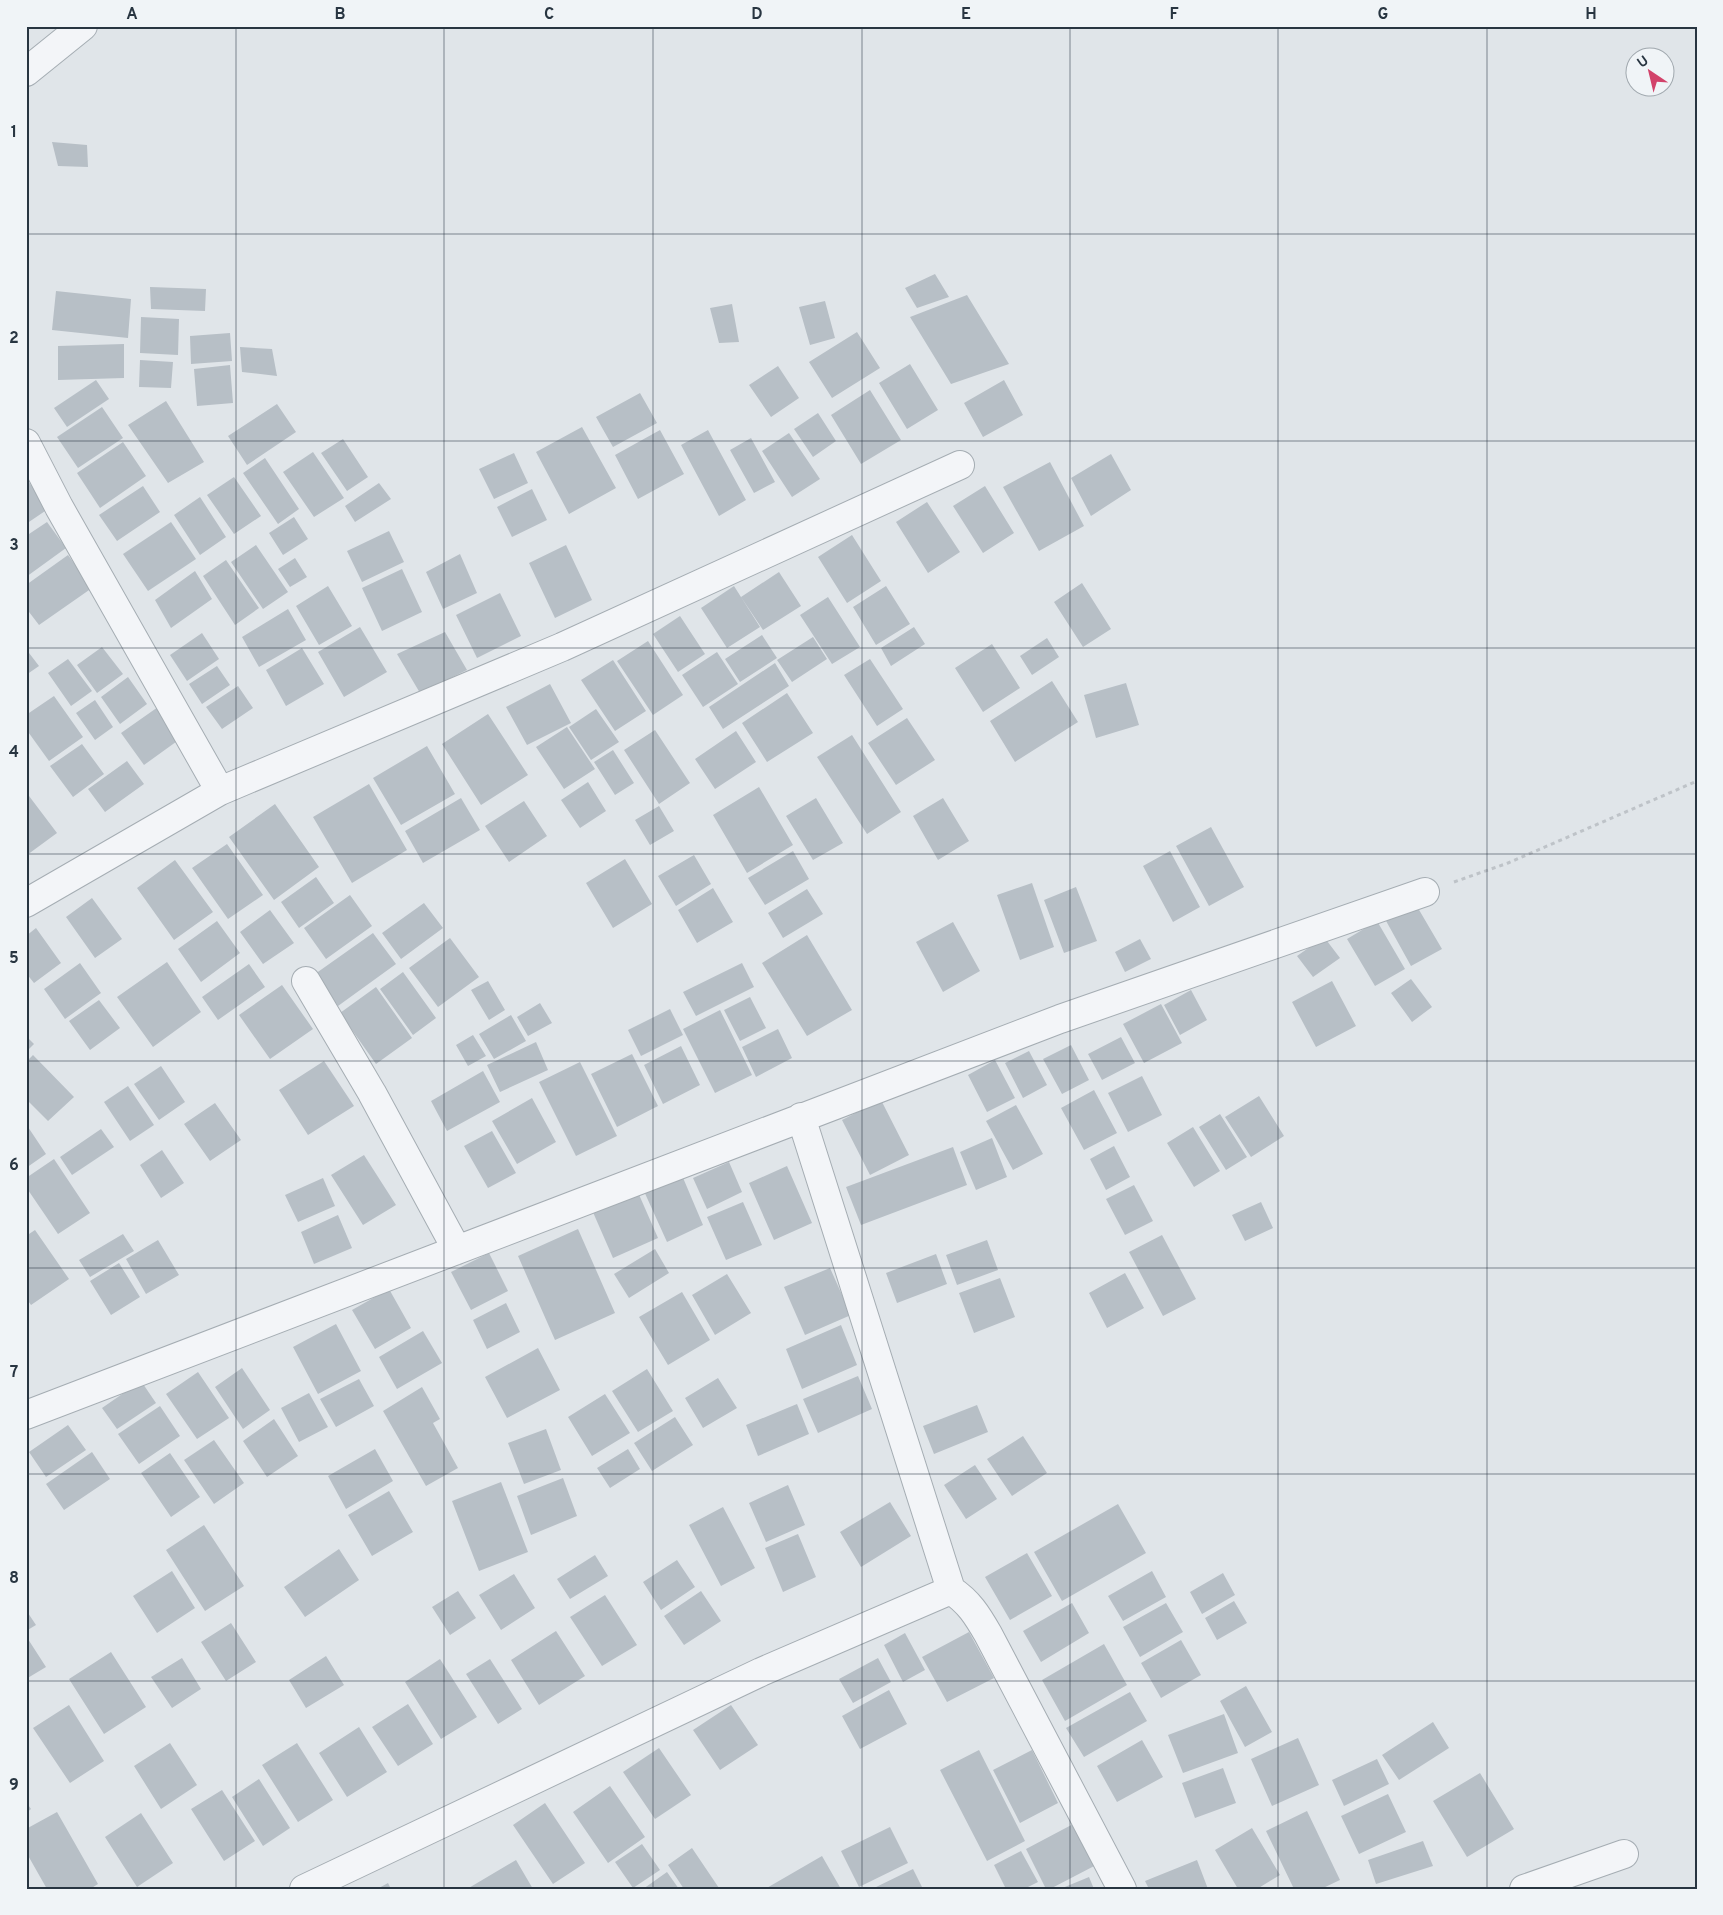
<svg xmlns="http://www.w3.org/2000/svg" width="1723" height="1915" font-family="Overpass,sans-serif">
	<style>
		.building { fill: #b7bfc6 }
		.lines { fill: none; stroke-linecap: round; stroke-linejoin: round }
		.minor-casing { stroke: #a5adb3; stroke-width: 30 }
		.path { stroke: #bec3c8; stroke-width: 3; stroke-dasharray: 4 4; stroke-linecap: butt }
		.minor { stroke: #f3f5f8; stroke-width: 28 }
		.grid { fill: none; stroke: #283541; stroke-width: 1; stroke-opacity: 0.55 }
		.neatline { fill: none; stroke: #283541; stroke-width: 2 }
		.grid-label { font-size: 16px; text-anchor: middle; font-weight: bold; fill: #283541 }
	</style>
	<rect width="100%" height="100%" fill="#e0e5e9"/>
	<path class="building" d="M52,142L87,145L88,167L58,166Z
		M935,274L949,297L917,308L905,288Z
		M150,287L206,289L205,311L151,309Z
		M56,291L131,299L128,338L52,330Z
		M967,295L1009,364L951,384L910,317Z
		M825,301L835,338L810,345L799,307Z
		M732,304L739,342L719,343L710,308Z
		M141,317L179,319L178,355L140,353Z
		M857,332L880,368L832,398L809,362Z
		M230,333L232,361L191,364L190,336Z
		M124,344V378L58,380V346Z
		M240,347L272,349L277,376L242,372Z
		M140,360L173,362L171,388L139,387Z
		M910,364L938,410L907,429L879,383Z
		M230,365L233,403L197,406L194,369Z
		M778,366L799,398L771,417L749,385Z
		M96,380L109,399L67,427L54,408Z
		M1004,380L1023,415L983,437L964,403Z
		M870,390L901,440L861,464L831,415Z
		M640,393L657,423L613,447L596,417Z
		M166,401L204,462L168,483L128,425Z
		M277,404L296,432L247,465L228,436Z
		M102,407L123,438L78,468L57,437Z
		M818,413L836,441L813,457L794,429Z
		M582,427L616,488L569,514L536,452Z
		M660,430L684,474L638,499L615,455Z
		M708,430L746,500L719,516L681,445Z
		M789,433L820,479L792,497L762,451Z
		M751,438L775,482L754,493L730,450Z
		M343,439L368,477L347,491L321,453Z
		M123,442L146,476L100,508L77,473Z
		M313,452L344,498L314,517L283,472Z
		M514,453L528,483L494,499L479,469Z
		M1111,454L1131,490L1091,516L1071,478Z
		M265,458L299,509L278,524L243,473Z
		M1050,462L1084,526L1039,551L1003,487Z
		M234,477L261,516L234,534L207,495Z
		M26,478L48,509L26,524Z
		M379,483L391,499L355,522L345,506Z
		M143,486L160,512L117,541L99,515Z
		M985,486L1014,533L983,553L953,506Z
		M532,489L547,520L512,537L497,507Z
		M200,497L226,537L200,555L174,515Z
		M927,502L960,552L928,573L896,522Z
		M294,517L308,539L283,555L269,533Z
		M47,522L66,548L26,577V536Z
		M171,522L196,559L148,591L123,554Z
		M389,531L404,562L362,582L347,551Z
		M852,535L881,581L847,603L818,557Z
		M256,545L288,592L263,609L231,562Z
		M566,545L592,600L555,618L529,563Z
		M460,554L477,593L443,609L426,572Z
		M68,555L92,588L39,625L26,608V585Z
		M295,558L307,577L290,587L278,569Z
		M226,560L259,608L235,625L203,576Z
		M402,569L422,612L382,631L362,588Z
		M195,571L212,599L171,628L155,600Z
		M779,572L801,606L763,630L741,597Z
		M1082,583L1111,629L1083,647L1054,602Z
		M328,586L352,626L319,645L296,606Z
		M734,586L760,627L727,648L701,608Z
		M886,586L910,624L876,645L853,607Z
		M500,593L521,636L477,658L456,615Z
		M828,597L860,647L832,664L800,615Z
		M288,609L306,640L259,667L242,637Z
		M680,616L705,654L678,672L653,634Z
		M360,627L387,672L344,697L318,652Z
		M914,627L925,644L891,666L881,648Z
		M445,632L467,670L420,693L397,654Z
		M202,633L219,659L187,681L170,655Z
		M762,635L777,658L740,682L725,659Z
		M813,637L827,659L792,682L777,660Z
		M1047,638L1059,657L1032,675L1020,656Z
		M648,641L683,695L653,715L617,661Z
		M992,644L1020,688L983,712L955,668Z
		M102,647L123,674L97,693L77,665Z
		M302,648L324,684L286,706L266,670Z
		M26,649L39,666L26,675Z
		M717,652L738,684L703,707L682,675Z
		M68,659L92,691L71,706L48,673Z
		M870,659L903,709L877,726L844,675Z
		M613,660L646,711L615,731L581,680Z
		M775,663L789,686L723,729L709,707Z
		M217,666L230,685L202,704L189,684Z
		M128,677L147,704L120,724L101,697Z
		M1052,681L1078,722L1015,762L990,721Z
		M1126,683L1139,725L1096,738L1084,695Z
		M550,684L571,723L527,745L506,707Z
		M238,686L253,708L222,729L206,707Z
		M787,693L813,733L767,762L742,723Z
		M54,696L83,737L49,761L26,729V715Z
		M95,700L113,727L95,740L76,713Z
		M158,707L180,739L144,765L121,733Z
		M596,709L619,742L591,760L569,727Z
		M488,714L528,775L481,805L442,744Z
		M907,718L935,760L896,785L868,743Z
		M567,727L595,769L564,789L536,747Z
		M655,730L690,783L659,804L624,750Z
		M736,731L756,762L715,789L695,759Z
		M852,735L901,812L867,834L817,757Z
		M82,744L104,774L73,797L50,766Z
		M427,746L455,794L401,825L373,778Z
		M613,750L634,783L615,795L594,762Z
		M127,761L144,784L105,812L88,789Z
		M588,782L606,811L580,828L561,800Z
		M369,784L407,850L352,883L313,817Z
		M759,787L793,845L747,873L713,815Z
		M26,792L57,833L27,855L26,853Z
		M461,798L480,830L423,863L405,831Z
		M816,798L843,843L813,860L786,816Z
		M943,798L969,841L938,860L913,816Z
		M524,801L547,836L509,862L485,826Z
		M275,804L319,867L274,900L229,837Z
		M659,806L674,831L650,845L635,820Z
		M1211,827L1244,887L1209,906L1176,846Z
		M227,844L263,895L228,919L192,868Z
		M793,851L809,879L765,905L748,878Z
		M1170,851L1200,907L1173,922L1143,866Z
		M694,855L711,884L676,906L658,876Z
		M625,859L652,904L613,928L586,883Z
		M175,860L213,912L174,940L137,888Z
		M316,877L334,903L299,928L281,902Z
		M1032,883L1054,947L1020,960L997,895Z
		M1076,887L1097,941L1064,953L1044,900Z
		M713,888L733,922L697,943L678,910Z
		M807,889L823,914L783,938L768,913Z
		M350,895L372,926L326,959L304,928Z
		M92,898L122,939L95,958L66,917Z
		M424,903L443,928L401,959L382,933Z
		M1415,903L1442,949L1411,966L1385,919Z
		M270,910L294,943L263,964L240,932Z
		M217,921L240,953L201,982L178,949Z
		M1377,921L1405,969L1375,986L1347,939Z
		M953,922L980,971L943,992L916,942Z
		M36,928L61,963L34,983L26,973V936Z
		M373,933L396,964L338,1006L315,974Z
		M807,935L852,1010L807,1036L762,963Z
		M1324,937L1340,958L1313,977L1297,956Z
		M450,938L479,977L438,1007L409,968Z
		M1140,939L1151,959L1125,972L1115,952Z
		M167,962L201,1012L153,1047L117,997Z
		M80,963L101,993L65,1019L44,989Z
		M742,963L754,987L696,1016L683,992Z
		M249,964L265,987L218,1020L202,997Z
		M403,972L436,1018L413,1035L380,989Z
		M1411,979L1432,1007L1412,1022L1391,993Z
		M488,981L505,1010L489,1020L471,990Z
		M1332,981L1356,1026L1316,1047L1292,1002Z
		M282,985L313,1029L270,1059L239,1015Z
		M376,987L412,1038L376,1064L340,1013Z
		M1191,990L1207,1020L1180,1035L1164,1005Z
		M750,997L766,1028L740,1041L724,1010Z
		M99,1000L120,1028L90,1050L69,1021Z
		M540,1003L552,1023L528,1036L517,1017Z
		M1161,1004L1182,1043L1144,1063L1123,1024Z
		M670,1009L683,1035L641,1056L628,1030Z
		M720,1010L752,1075L715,1093L683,1029Z
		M511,1015L526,1041L494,1059L479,1034Z
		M778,1029L792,1058L756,1077L742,1047Z
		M473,1035L486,1056L468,1066L456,1045Z
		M26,1036L34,1044L26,1052Z
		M1121,1037L1135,1063L1102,1080L1088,1054Z
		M536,1042L548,1070L500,1092L487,1065Z
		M1071,1045L1089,1080L1062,1094L1043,1059Z
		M681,1046L700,1085L663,1104L644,1065Z
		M1029,1051L1047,1085L1023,1098L1005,1063Z
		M632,1054L658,1106L617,1127L591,1074Z
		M33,1055L74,1097L48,1121L26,1099V1062Z
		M995,1060L1015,1098L987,1112L968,1075Z
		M324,1061L354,1106L308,1135L279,1090Z
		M580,1062L617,1136L576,1156L539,1082Z
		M161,1066L185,1102L159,1120L134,1084Z
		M483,1071L500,1102L447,1131L431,1101Z
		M1142,1076L1162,1115L1128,1132L1108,1093Z
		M128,1086L154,1125L130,1141L104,1102Z
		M1094,1090L1117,1133L1084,1150L1061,1108Z
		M1259,1096L1284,1136L1251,1157L1225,1117Z
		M532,1098L556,1142L517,1164L492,1121Z
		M881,1100L909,1155L870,1175L842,1120Z
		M215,1103L241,1140L210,1161L184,1124Z
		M1016,1105L1043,1154L1013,1170L986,1121Z
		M1220,1114L1247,1157L1226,1170L1199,1127Z
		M28,1127L46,1154L26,1168V1128Z
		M1193,1127L1220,1171L1194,1187L1167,1143Z
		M101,1129L114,1147L72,1175L60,1157Z
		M492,1131L516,1173L488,1188L464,1146Z
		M992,1138L1007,1177L976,1190L960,1152Z
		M1114,1146L1130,1177L1106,1190L1090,1159Z
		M953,1147L967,1185L861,1225L846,1187Z
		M162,1150L184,1183L161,1198L140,1165Z
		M364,1155L396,1205L363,1225L331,1175Z
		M54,1159L90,1213L58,1234L26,1187V1178Z
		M729,1162L742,1192L707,1209L693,1178Z
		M787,1166L812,1223L774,1240L749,1183Z
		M681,1173L703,1225L667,1242L643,1189Z
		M323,1178L335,1206L298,1222L285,1195Z
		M1134,1185L1153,1221L1125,1235L1106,1199Z
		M637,1190L658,1238L613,1258L592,1210Z
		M743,1202L762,1245L726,1260L707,1217Z
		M1261,1202L1273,1228L1245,1241L1232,1215Z
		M338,1215L352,1248L314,1264L301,1232Z
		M578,1229L615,1313L555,1340L518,1256Z
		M35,1230L69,1279L31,1305L26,1298V1236Z
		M123,1234L134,1251L90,1277L79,1260Z
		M1162,1235L1196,1299L1163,1316L1129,1252Z
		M158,1240L179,1275L146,1294L126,1259Z
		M987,1240L998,1270L957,1285L946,1255Z
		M655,1249L669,1273L629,1298L614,1274Z
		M489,1253L508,1291L471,1310L451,1272Z
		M936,1254L947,1284L897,1303L886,1273Z
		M119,1263L140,1297L111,1315L90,1281Z
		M830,1268L851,1315L805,1335L784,1287Z
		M1125,1273L1144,1308L1107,1328L1089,1293Z
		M727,1274L751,1313L715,1335L692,1295Z
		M1000,1278L1015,1317L974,1333L959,1293Z
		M389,1289L411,1328L375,1349L352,1310Z
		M682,1292L710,1340L668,1365L639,1317Z
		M506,1303L520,1332L487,1349L473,1320Z
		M336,1324L361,1371L318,1394L293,1347Z
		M841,1325L857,1365L802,1389L786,1349Z
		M423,1331L442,1363L397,1389L379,1357Z
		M538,1348L560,1390L507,1418L485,1377Z
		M242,1368L270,1410L243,1429L215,1387Z
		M647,1369L673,1411L638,1432L612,1391Z
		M198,1372L229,1418L197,1439L166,1394Z
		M858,1376L872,1409L818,1433L803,1399Z
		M718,1378L737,1408L703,1428L685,1398Z
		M359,1379L374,1406L336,1427L320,1399Z
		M141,1381L156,1403L117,1429L102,1408Z
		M422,1387L440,1419L433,1423L458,1468L426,1486L383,1411Z
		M309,1393L328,1427L299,1442L281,1408Z
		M605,1394L630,1433L592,1456L568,1417Z
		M797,1404L809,1434L758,1456L746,1425Z
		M977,1405L988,1432L934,1454L923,1426Z
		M160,1406L180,1436L139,1464L118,1434Z
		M675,1417L693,1445L652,1471L634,1443Z
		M274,1419L298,1456L267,1477L243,1441Z
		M68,1425L86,1450L46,1477L29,1452Z
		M546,1429L561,1470L524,1484L508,1443Z
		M1023,1436L1047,1473L1012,1496L987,1459Z
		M214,1440L244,1483L214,1504L184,1460Z
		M375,1449L393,1481L346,1509L328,1476Z
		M628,1449L640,1469L610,1488L597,1468Z
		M92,1452L110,1479L64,1510L46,1484Z
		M170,1453L200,1497L171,1517L141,1473Z
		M975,1465L997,1499L966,1519L944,1485Z
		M563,1478L577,1516L531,1535L517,1496Z
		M501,1482L528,1552L479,1571L452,1501Z
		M788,1485L805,1525L766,1542L749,1503Z
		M389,1491L413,1532L372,1556L348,1515Z
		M890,1502L911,1536L861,1567L840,1532Z
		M1118,1504L1146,1553L1062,1601L1034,1552Z
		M723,1507L755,1568L721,1586L689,1525Z
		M204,1525L244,1586L205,1611L166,1550Z
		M798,1534L816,1577L783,1592L765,1548Z
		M339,1549L359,1580L305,1617L284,1587Z
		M1027,1553L1052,1596L1010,1620L985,1577Z
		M595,1555L608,1576L570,1599L557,1579Z
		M677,1560L695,1587L661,1610L643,1582Z
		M172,1571L195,1608L157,1633L133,1596Z
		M1152,1571L1166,1597L1123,1621L1108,1596Z
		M1223,1573L1235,1595L1202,1614L1190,1592Z
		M514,1574L535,1608L501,1630L479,1595Z
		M458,1591L476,1618L450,1635L432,1607Z
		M701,1591L721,1621L684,1645L664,1616Z
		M605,1595L637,1645L602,1666L570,1617Z
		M1234,1601L1247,1623L1217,1640L1205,1618Z
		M1072,1603L1089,1633L1041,1662L1023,1631Z
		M1166,1603L1183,1632L1140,1657L1123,1627Z
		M26,1610L36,1625L26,1631Z
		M231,1623L256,1662L226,1681L201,1642Z
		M556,1631L585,1676L539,1705L511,1660Z
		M969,1632L994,1678L947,1702L922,1657Z
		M905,1633L925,1670L903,1682L884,1645Z
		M26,1636L46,1667L26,1679Z
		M1181,1640L1201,1675L1161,1698L1141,1663Z
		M1104,1644L1127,1685L1065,1721L1042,1680Z
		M111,1652L146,1707L104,1734L69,1679Z
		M326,1656L344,1685L306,1708L289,1680Z
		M182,1658L201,1689L172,1708L151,1677Z
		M878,1658L891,1682L853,1703L839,1679Z
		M440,1659L477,1717L441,1739L405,1682Z
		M490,1659L522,1709L498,1724L466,1674Z
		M1246,1686L1272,1732L1245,1747L1220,1701Z
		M889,1690L907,1724L860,1749L842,1716Z
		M1130,1692L1147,1721L1084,1757L1066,1728Z
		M408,1704L433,1744L398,1766L372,1727Z
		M69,1705L104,1761L70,1783L33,1728Z
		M731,1705L758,1745L720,1770L693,1730Z
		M1224,1714L1238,1753L1183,1773L1168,1735Z
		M1433,1722L1449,1748L1399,1780L1382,1755Z
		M359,1727L387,1772L347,1797L319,1753Z
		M1298,1738L1319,1785L1272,1806L1251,1759Z
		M1142,1740L1163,1777L1117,1802L1097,1766Z
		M170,1743L197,1785L161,1809L134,1766Z
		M297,1743L333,1800L298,1822L262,1765Z
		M659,1748L691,1795L655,1819L623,1772Z
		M979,1750L1025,1841L987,1861L940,1770Z
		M1032,1750L1058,1803L1020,1823L993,1770Z
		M1377,1759L1389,1784L1344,1806L1332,1780Z
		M1223,1768L1236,1803L1195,1818L1182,1783Z
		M1480,1773L1514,1829L1467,1857L1433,1801Z
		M259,1779L290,1828L263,1846L232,1797Z
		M610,1786L645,1837L608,1863L573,1812Z
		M222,1790L255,1841L224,1861L191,1809Z
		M1388,1794L1406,1832L1359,1854L1341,1816Z
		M26,1802L31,1809L26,1813Z
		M545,1803L585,1863L553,1884L513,1825Z
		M1307,1811L1340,1880L1321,1889H1294L1266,1831Z
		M57,1812L98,1884L90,1889H47L26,1852V1829Z
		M141,1813L173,1863L137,1887L105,1837Z
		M1077,1822L1098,1864L1050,1889H1046L1026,1849Z
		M890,1827L908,1863L859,1887L841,1851Z
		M1252,1828L1280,1875L1257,1889H1238L1215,1850Z
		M1423,1841L1433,1866L1376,1884L1368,1860Z
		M642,1844L660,1870L633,1888L615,1862Z
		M692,1848L719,1888L718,1889H684L668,1865Z
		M1021,1851L1038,1882L1024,1889H1006L994,1865Z
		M822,1856L841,1889H765Z
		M516,1860L533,1889H467Z
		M1197,1860L1208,1889H1149L1145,1881Z
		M913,1869L923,1889H872Z
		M667,1872L679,1889H643Z
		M1089,1877L1094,1889H1060Z
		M388,1883L391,1889H377Z"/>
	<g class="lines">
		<defs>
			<path id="minor" d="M26,72L83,26
				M26,443L59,507L220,791
				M26,903L220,791L562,647L960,465
				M306,981L372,1093L457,1250
				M801,1117L951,1590
				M26,1415L1060,1019L1425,892
				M304,1889L761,1672L951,1590C969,1602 977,1615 988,1634L1122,1889
				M1524,1889L1624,1854"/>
		</defs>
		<use href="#minor" class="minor-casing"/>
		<path class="path" d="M1454,882L1508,863L1697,781"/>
		<use href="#minor" class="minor"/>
	</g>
	<path class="grid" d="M236,26V1889M444,26V1889M653,26V1889M862,26V1889M1070,26V1889M1278,26V1889M1487,26V1889M26,234H1697M26,441H1697M26,648H1697M26,854H1697M26,1061H1697M26,1268H1697M26,1474H1697M26,1681H1697"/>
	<rect width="1723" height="1915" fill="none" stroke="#f0f4f7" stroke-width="55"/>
	<g transform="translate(1650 72) rotate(325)"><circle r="24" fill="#f0f4f7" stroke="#a0a8ae"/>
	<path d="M0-4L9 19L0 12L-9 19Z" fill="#d2426a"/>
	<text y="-8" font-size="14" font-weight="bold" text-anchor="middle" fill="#283541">U</text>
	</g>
	<rect x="28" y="28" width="1668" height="1860" class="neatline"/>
	<g class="grid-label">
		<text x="132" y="19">A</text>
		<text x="340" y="19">B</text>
		<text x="549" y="19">C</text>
		<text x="757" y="19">D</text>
		<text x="966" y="19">E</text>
		<text x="1174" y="19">F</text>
		<text x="1383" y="19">G</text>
		<text x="1591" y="19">H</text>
		<text x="14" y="137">1</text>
		<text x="14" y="343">2</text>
		<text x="14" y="550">3</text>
		<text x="14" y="757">4</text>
		<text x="14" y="963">5</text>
		<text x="14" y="1170">6</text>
		<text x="14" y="1377">7</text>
		<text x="14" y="1583">8</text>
		<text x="14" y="1790">9</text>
	</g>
</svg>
